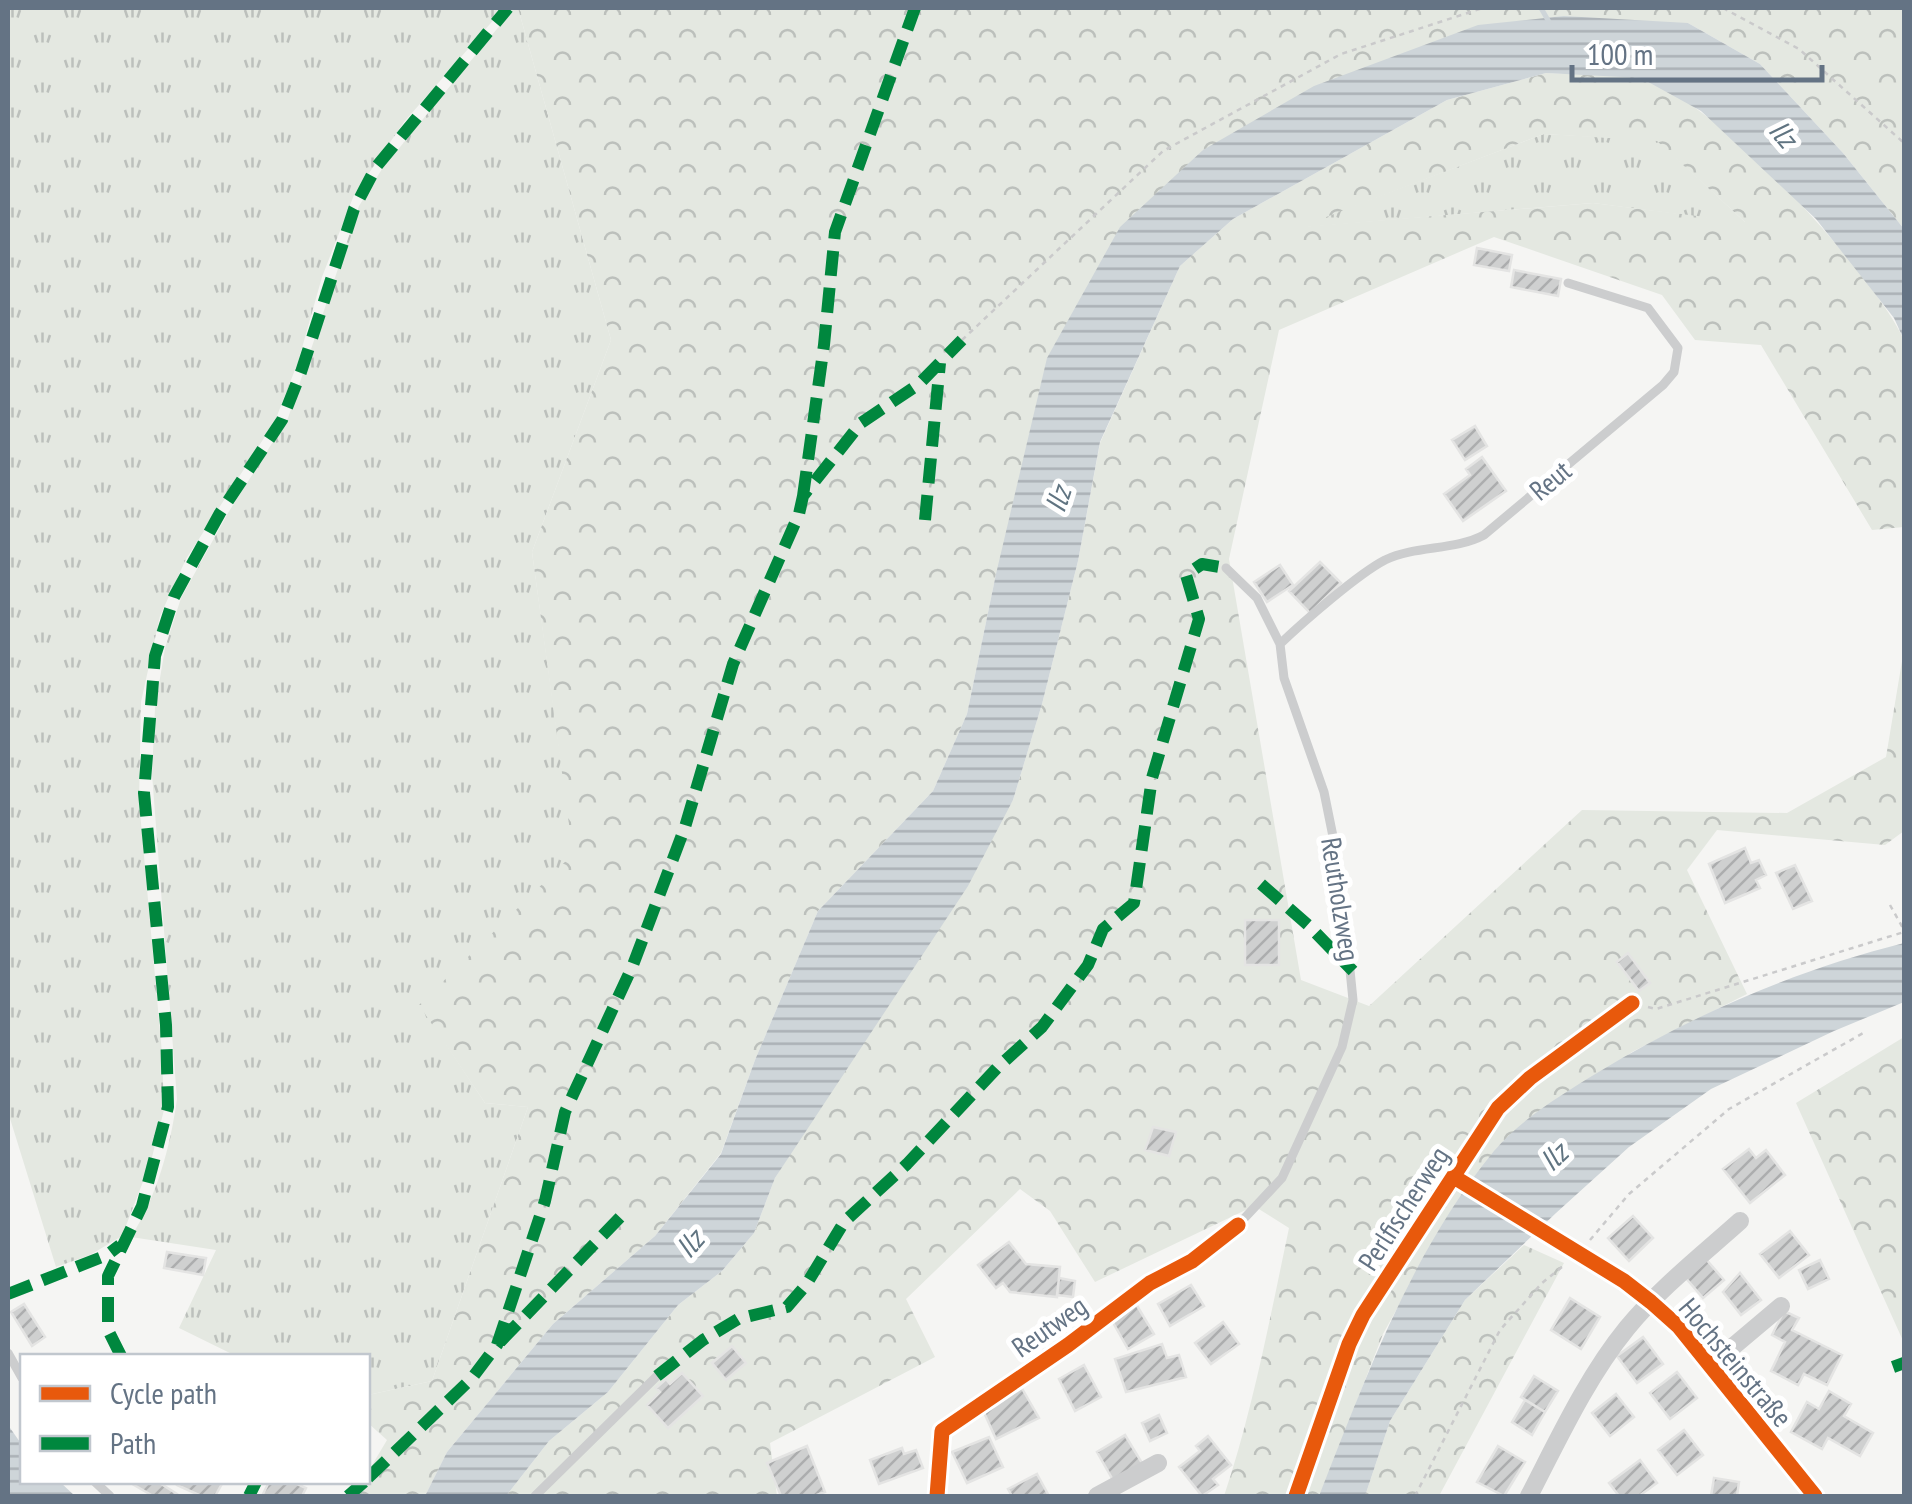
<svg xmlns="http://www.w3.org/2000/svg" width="1912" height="1504" font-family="'PT Sans Narrow',sans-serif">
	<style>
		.grass { fill: url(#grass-tufts) }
		.forest { fill: url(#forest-crowns); fill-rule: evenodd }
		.water { fill: url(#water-rules) }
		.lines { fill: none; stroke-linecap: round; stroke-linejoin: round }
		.stream { stroke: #ced5d9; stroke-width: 5 }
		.building { fill: url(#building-hatch); stroke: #e4e4e3; stroke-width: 2.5 }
		.path { stroke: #cacacb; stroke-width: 2.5; stroke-dasharray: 5 5; stroke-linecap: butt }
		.lane { stroke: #cccdce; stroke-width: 9 }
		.street { stroke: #cccdce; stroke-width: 18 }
		.quiet { stroke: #00873e; stroke-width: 12; stroke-dasharray: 25 12; stroke-linecap: butt }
		.cycleway-casing { stroke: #fff; stroke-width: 21 }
		.cycleway { stroke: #e8590c; stroke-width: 15 }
		.labels { text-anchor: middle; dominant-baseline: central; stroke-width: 10; stroke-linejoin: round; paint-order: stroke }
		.street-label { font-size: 28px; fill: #647384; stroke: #fff }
		.water-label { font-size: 30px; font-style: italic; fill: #607481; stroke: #fff }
	</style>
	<defs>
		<pattern id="grass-tufts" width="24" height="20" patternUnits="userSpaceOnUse" patternTransform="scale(2.5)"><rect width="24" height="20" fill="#e4e8e1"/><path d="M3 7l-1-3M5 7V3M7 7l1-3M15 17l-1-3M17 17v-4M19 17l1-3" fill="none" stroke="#bcc0bc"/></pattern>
		<pattern id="forest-crowns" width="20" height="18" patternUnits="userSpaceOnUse" patternTransform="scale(2.5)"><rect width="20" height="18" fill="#e4e8e1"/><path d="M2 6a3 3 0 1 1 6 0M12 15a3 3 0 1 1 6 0" fill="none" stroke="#bcc0bc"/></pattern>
		<pattern id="water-rules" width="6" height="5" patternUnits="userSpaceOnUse" patternTransform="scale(2.5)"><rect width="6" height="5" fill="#ced5d9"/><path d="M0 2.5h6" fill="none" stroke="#abb1b6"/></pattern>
		<pattern id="building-hatch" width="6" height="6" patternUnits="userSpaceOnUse" patternTransform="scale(2.5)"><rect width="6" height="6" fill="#cfd0d0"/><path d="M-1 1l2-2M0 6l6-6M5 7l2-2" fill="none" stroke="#acadae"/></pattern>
	</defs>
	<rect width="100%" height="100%" fill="#f5f5f3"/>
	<path class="grass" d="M8,8H504L404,122L354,195L322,277L298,362L275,421L186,559L160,616L141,702L139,801L162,1053L164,1110L151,1161L122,1236L90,1255L56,1267L8,1112Z
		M514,8H518L611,340L532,552L574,855L420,1005L485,1103L528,1107L432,1381L368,1395V1356H236L179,1328L216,1250L131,1237C157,1196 170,1148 177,1099L152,774L155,708L165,648L181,598L228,513L288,418L359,206L382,169Z
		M1544,134L1657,140L1746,223L1593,203L1295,228Z"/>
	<path class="forest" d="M518,8H1904V229L1843,153L1760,64L1688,23L1203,150L996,574L967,714L933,791L818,911L755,1060L721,1153L655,1236L553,1324L447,1452L425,1496H352L361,1482H368V1472L387,1440L368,1423V1395L432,1381L528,1107L485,1103L419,1005L573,854L532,552L611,340Z
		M1546,73C1576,75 1610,72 1639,78C1710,93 1874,274 1904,340V527L1872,530L1761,345L1695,340L1662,295L1494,237L1279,330L1229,559L1301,980L1369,1006L1582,810L1787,813L1886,757L1904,649V831L1885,845L1717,830L1687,870L1747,994L1632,1052L1497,1148L1452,1209L1383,1334L1320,1496H1224C1253,1409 1270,1318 1289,1228L1254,1206L1095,1282L1050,1211L1020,1189L906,1299L935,1357L770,1443L777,1496H506L549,1441L608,1392L678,1305L722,1271L754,1233L775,1178L1013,800L1042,704L1078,561L1100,443L1180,266L1233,219L1447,100ZM1544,134L1657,141L1745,222L1593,203L1300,227Z
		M1904,1037V1343L1796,1103Z
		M1524,1245L1564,1263L1439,1496H1365L1390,1421L1465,1300Z"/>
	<path class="water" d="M1564,16L1688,23L1760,64L1843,153L1904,229V340L1894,318L1816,219L1701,111L1641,78L1546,73L1447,100L1233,219L1180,266L1100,442L1078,561L1042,704L1013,800L968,886L775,1178L754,1233L722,1271L678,1305L608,1392L549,1441L506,1496H425L447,1452L553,1324L655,1236L721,1154L755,1060L818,911L933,791L967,714L996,574L1047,358L1120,227L1203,150L1314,86L1478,25Z
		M1904,943V1002L1834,1031L1711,1089L1629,1147L1556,1213L1465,1300L1390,1421L1365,1496H1319C1366,1377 1411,1252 1494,1151C1521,1119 1561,1095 1597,1073C1692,1015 1796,970 1904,943Z
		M8,1425L22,1445V1482H60L75,1496H8Z"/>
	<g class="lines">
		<path class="stream" d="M1541,8L1549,22"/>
	</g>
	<path class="building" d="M1477,248L1512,255L1509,271L1474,265Z
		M1514,270L1561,279L1558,296L1511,287Z
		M1475,426L1487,446L1465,460L1452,440Z
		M1482,457L1506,491L1463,521L1444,494L1470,475L1466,469Z
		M1320,562L1341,583L1310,613L1289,591Z
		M1280,565L1293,585L1267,602L1254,582Z
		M1745,848L1751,863L1759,860L1766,875L1756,880L1760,888L1725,903L1709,864Z
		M1795,865L1812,901L1793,909L1776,873Z
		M1245,920H1279V965H1245Z
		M1628,953L1650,983L1639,991L1617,962Z
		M1153,1127L1176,1132L1169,1156L1145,1150Z
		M1749,1149L1756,1158L1766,1150L1785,1175L1750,1203L1723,1169Z
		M1633,1216L1653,1238L1629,1261L1608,1238Z
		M1790,1231L1809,1255L1779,1278L1760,1254Z
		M1009,1242L1026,1264L1060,1267L1057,1297L1010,1292L1003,1283L996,1288L978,1265Z
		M167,1252L206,1258L203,1275L164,1268Z
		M1705,1258L1724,1280L1703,1298L1684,1276Z
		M1820,1260L1829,1279L1808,1289L1799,1270Z
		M1740,1273L1761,1300L1741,1315L1723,1292Z
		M1059,1278L1075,1281L1073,1297L1057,1295Z
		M1191,1285L1204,1306L1170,1326L1158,1304Z
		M1570,1298L1600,1317L1581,1349L1551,1330Z
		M24,1304L45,1337L32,1346L11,1312Z
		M1136,1304L1154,1334L1128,1349L1111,1319Z
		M1784,1311L1799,1318L1792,1330L1842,1355L1827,1385L1804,1374L1798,1385L1771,1371L1785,1342L1772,1335Z
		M1223,1322L1239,1344L1211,1364L1195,1343Z
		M1643,1337L1663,1364L1637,1383L1617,1356Z
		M1162,1344L1167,1358L1179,1355L1186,1377L1126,1392L1115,1359Z
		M732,1346L746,1363L726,1380L712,1363Z
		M1084,1365L1101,1397L1075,1411L1059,1379Z
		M1677,1372L1697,1398L1670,1419L1650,1393Z
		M682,1373L703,1396L668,1428L647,1405L660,1392L656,1388L666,1379L670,1384Z
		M1534,1376L1558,1391L1545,1412L1521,1397Z
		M1020,1385L1039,1418L996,1439L982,1408Z
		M1829,1391L1851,1404L1844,1416L1873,1433L1860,1456L1828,1438L1822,1449L1791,1432L1807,1402L1819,1409Z
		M1616,1394L1634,1417L1610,1436L1592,1413Z
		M1525,1400L1545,1412L1532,1435L1512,1422Z
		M1159,1415L1167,1433L1150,1441L1142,1423Z
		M1684,1430L1703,1455L1677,1475L1658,1450Z
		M1125,1435L1142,1463L1113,1480L1097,1452Z
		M1208,1436L1231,1465L1213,1479L1218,1485L1202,1496L1179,1467L1200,1451L1196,1446Z
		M989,1437L1003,1467L967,1483L952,1452Z
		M807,1446L825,1492L814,1496H781L767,1463Z
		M1498,1446L1525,1462L1504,1496L1477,1482Z
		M902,1448L904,1454L916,1450L923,1468L879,1484L870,1460Z
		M1640,1460L1657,1483L1639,1496H1619L1609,1483Z
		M1037,1474L1049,1496H1012L1008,1489Z
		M1714,1478L1739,1482L1737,1496H1711Z
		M129,1482H158L177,1494L176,1496H153Z
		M178,1482H223L215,1496H201L177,1485Z
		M269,1482H293L306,1488L302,1496H262Z"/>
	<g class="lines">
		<path class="path" d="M1723,8L1799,49L1904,143
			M962,340L1163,151L1341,54L1483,8
			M1890,905L1904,930
			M1648,1007L1656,1009L1904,932
			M1590,1240L1629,1194L1729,1109L1865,1032
			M1415,1496L1500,1330L1542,1283L1562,1267"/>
		<path class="lane" d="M1226,568L1257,598L1280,644L1284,678L1324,792L1340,871L1353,1000L1342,1047L1282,1178L1238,1225
			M1280,644C1303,622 1358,574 1385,560C1417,545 1454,551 1484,535L1663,385L1674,372L1678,348L1648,308L1568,283
			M8,1353L22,1378
			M95,1482L110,1496
			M535,1496L657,1376"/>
		<path class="street" d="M1454,1177L1624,1281L1651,1302L1679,1327L1815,1496
			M1710,1366L1781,1306
			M937,1496L942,1431L1068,1345L1150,1283L1192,1261L1238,1225
			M1097,1496L1158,1463
			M1296,1496L1349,1344L1363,1315L1498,1108L1530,1078L1632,1003
			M1529,1496C1558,1440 1587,1377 1627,1328C1660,1288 1702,1255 1740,1221"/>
		<path class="quiet" d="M803,496L824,345L835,232L915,8
			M925,520L940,363
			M1261,884L1308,925L1353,971
			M8,1294L107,1255L120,1245
			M500,1342L627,1210
			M121,1356L108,1330V1276L142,1206L168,1107L166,1025L144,793L155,656L174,597L220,513L282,420L301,372L354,209L376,167L508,8
			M1893,1367L1904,1363
			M657,1376L703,1340L738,1319L787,1307L806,1285L844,1222L907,1164L997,1068L1042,1027L1088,965L1103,929L1134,903L1152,778L1199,619L1186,575L1202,564L1226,568
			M368,1478L472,1378L497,1345L545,1201L565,1112L633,965L685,827L733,664L799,514L803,496L861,423L919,384L962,340
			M249,1496L256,1482
			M348,1496L364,1482"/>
		<defs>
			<path id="cycleway" d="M1454,1177L1624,1281L1651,1302L1679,1327L1815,1496
				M937,1496L942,1431L1068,1345L1150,1283L1192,1261L1238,1225
				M1296,1496L1349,1344L1363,1315L1498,1108L1530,1078L1632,1003"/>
		</defs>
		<use href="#cycleway" class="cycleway-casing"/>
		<use href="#cycleway" class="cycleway"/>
	</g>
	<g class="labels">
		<g class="street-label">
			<text transform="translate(1550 480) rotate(-40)">Reut</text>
			<text transform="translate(1341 899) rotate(81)">Reutholzweg</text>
			<text transform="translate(1403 1208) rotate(-57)">Perlfischerweg</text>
			<text transform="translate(1049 1326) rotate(-35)">Reutweg</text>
			<text transform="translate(1736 1362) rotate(50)">Hochsteinstraße</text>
		</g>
		<g class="water-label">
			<text transform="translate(1784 133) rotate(50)">Ilz</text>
			<text transform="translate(1057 499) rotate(-72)">Ilz</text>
			<text transform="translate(1553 1156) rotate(-44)">Ilz</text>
			<text transform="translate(689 1243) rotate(-49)">Ilz</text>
		</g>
	</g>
	<rect width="1912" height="1504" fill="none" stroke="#647384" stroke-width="20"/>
	<rect x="20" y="1354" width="350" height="130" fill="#ffffff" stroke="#c1c7ce" stroke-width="2.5"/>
	<rect x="40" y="1386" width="50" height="15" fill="#e8590c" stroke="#c1c7ce" stroke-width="2.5"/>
	<text x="110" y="1404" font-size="30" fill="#647384">Cycle path</text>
	<rect x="40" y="1436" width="50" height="15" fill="#00873e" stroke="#c1c7ce" stroke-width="2.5"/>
	<text x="110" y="1454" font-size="30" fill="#647384">Path</text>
	<path d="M1572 65v15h250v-15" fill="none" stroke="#647384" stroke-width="5"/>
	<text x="1587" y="65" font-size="30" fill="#647384" stroke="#ffffff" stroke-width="8" paint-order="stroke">100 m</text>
</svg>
